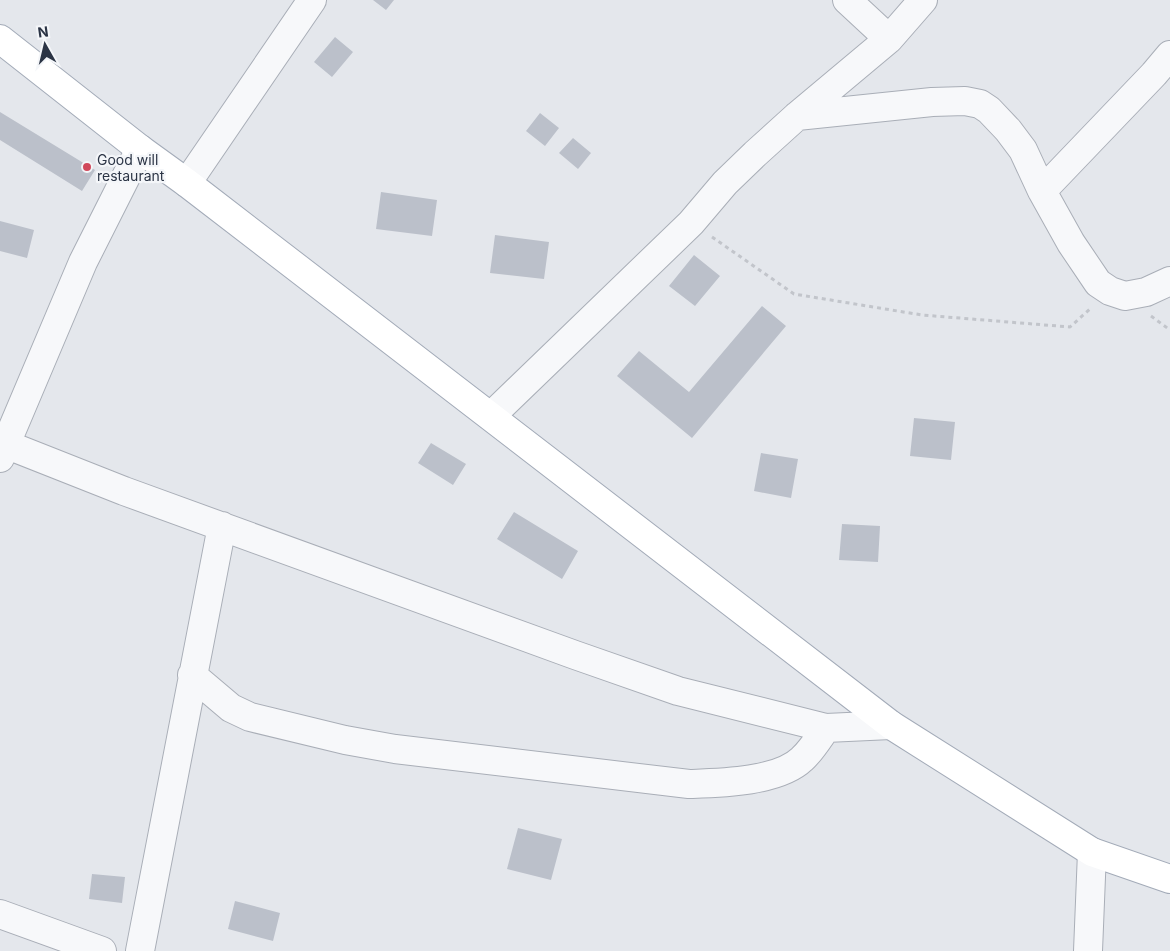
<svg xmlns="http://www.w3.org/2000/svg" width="1170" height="951" font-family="Inter,sans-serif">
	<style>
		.building { fill: #bbc0ca }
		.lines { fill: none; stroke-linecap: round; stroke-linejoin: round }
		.street-casing { stroke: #a9aeb7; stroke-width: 30 }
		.primary-casing { stroke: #a3abb8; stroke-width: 30 }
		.path { stroke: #c2c5cb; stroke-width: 3; stroke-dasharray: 4 4; stroke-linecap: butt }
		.street { stroke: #f7f8fa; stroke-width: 28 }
		.primary { stroke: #fff; stroke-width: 28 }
		.poi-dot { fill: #d1495b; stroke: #f4f6f9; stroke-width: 2 }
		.labels { text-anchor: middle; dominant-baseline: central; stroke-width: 4.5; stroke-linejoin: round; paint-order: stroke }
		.poi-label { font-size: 14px; fill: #2b3445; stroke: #f4f6f9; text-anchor: start }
	</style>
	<rect width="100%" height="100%" fill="#e4e7ec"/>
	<path class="building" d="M373,0H394L386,10Z
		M335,37L353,52L332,77L314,62Z
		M0,112L95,170L82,191L0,140Z
		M540,113L559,128L545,146L526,131Z
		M573,138L591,153L578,169L559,153Z
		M381,192L437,200L432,236L376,229Z
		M0,221L34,230L27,258L0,251Z
		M495,235L549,242L544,279L490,273Z
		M694,255L720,276L695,306L669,286Z
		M762,306L786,326L692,438L617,376L639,351L689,392Z
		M914,418L955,422L951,460L910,456Z
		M431,443L466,464L453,485L418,463Z
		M761,453L798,459L791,498L754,491Z
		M514,512L578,551L562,579L497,539Z
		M842,524L880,526L878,562L839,560Z
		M518,828L562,839L551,880L507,869Z
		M92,874L125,877L122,903L89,899Z
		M235,901L280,913L273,941L228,929Z"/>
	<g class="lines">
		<defs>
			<path id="street" d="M889,39L923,0
				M797,116L932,102L965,101L980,104L989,110L1008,130L1023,150L1042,191L1071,243L1098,283L1110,291L1125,296L1146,292L1170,281
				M187,183L312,0
				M1042,191L1154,74L1170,55
				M491,416L691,223L725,183L755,154L797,116L889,39L847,0
				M0,442L124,491L575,655L678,691L826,728L891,725
				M0,458L83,262L140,149
				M192,675L231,708L250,717L345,740L395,749L689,784C720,783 778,782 802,759C811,751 819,738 826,728
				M0,914L102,951
				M140,951L222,526
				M1088,951L1092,852"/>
			<path id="primary" d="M0,39L140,149L187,183L891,725L1092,852L1170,879"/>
		</defs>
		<use href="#street" class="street-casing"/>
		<use href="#primary" class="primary-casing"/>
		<path class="path" d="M712,237L794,294L922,315L1070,327L1091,308
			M1151,316L1170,330"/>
		<use href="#street" class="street"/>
		<use href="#primary" class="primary"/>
	</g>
	<circle class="poi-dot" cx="87" cy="167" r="5"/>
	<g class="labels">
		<g class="poi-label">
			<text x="97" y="159">Good will<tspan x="97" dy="16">restaurant</tspan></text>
		</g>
	</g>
	<g transform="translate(45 45) rotate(352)" stroke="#f4f6f9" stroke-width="4" paint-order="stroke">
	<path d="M0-4L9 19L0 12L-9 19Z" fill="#2b3445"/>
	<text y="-8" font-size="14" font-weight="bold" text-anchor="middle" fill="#2b3445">N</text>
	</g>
</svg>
